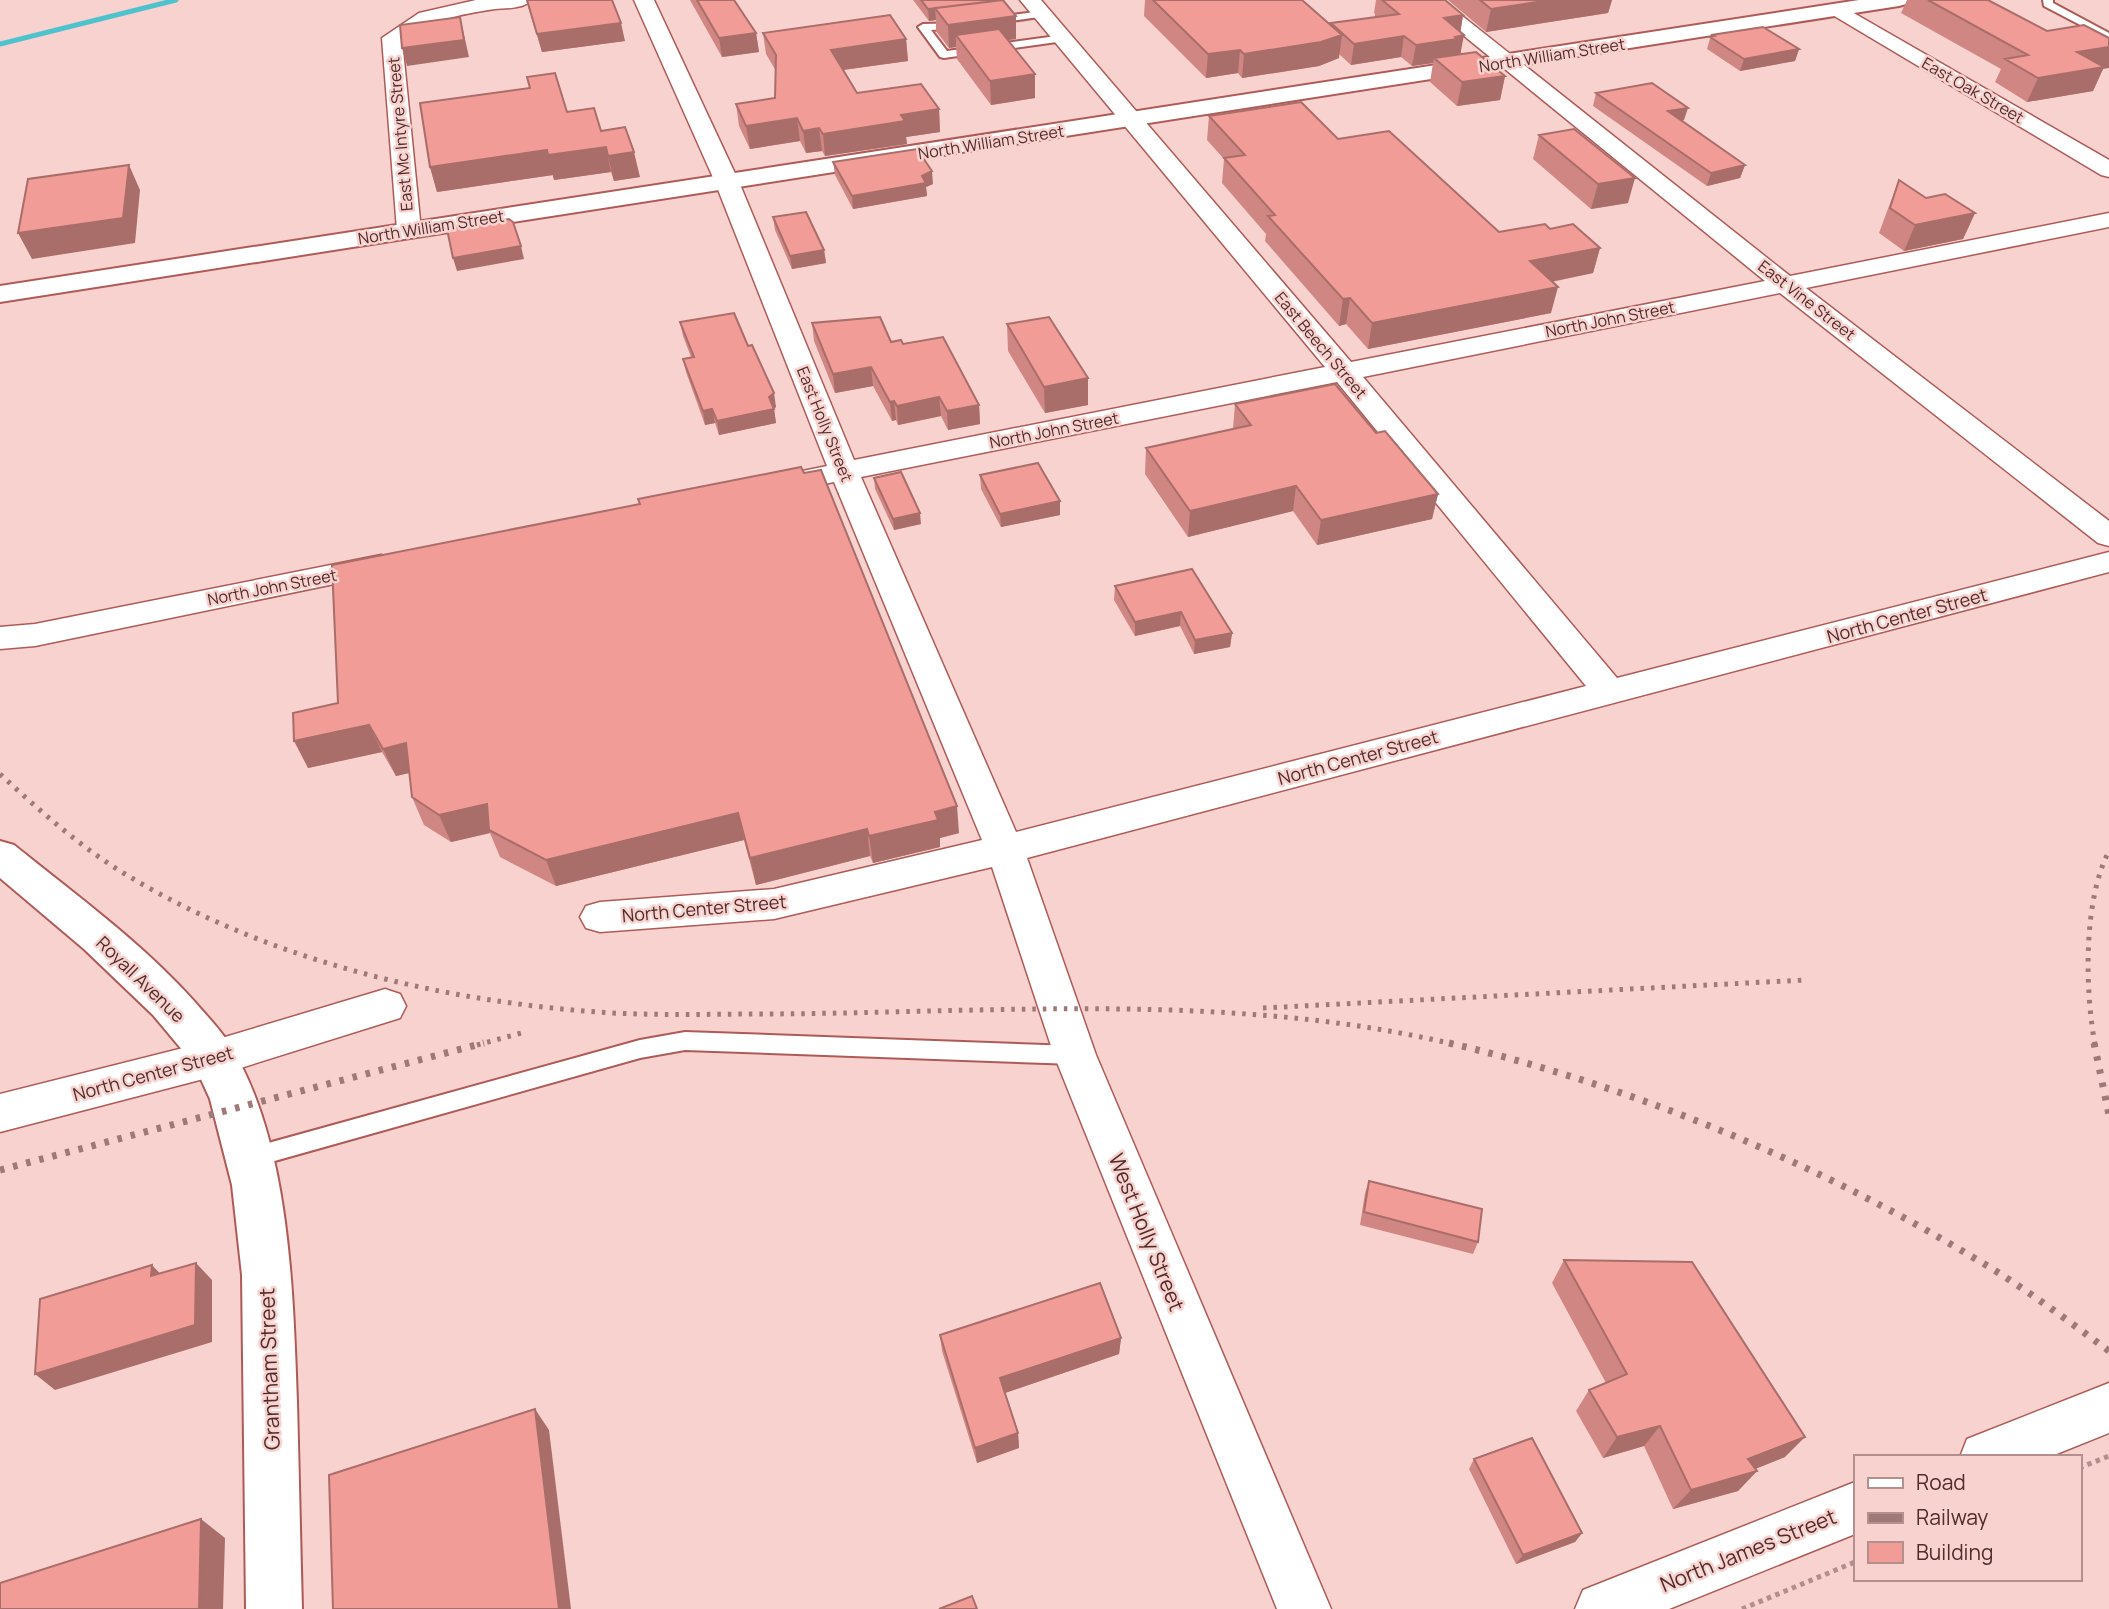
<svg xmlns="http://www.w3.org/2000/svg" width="2109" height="1609" font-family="Manrope,sans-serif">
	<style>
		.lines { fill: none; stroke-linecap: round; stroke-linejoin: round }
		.stream { stroke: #4fc3cd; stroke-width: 5 }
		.lane-casing { stroke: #ae5b58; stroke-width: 4 }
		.street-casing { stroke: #ae5b58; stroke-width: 3 }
		.secondary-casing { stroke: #ae5b58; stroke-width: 4 }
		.primary-casing { stroke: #ae5b58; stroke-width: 4 }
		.path { stroke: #b48e8c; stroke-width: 5; stroke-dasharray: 4.5 4.5; stroke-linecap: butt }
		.lane { fill: #fff; fill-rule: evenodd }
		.street { fill: #fff; fill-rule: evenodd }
		.secondary { fill: #fff; fill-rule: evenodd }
		.primary { fill: #fff; fill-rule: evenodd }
		.rail-far1 { stroke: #9f7977; stroke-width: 5; stroke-dasharray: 3.5 7; stroke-linecap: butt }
		.rail { stroke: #9f7977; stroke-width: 7; stroke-dasharray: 4.5 9; stroke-linecap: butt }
		.wall { fill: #d08682 }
		.shaded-wall { fill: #a96d6a }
		.building { fill: #f29c97; stroke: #a96d6a; stroke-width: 2 }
		.labels { text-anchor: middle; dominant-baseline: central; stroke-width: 5; stroke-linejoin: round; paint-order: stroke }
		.far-street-label { font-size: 16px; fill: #502b2a; stroke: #f8d2cf }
		.street-label { font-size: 18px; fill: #502b2a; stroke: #f8d2cf }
		.near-street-label { font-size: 21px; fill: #502b2a; stroke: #f8d2cf }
	</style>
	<rect width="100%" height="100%" fill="#f8d2cf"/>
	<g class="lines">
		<path class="stream" d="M0,44L176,0"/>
		<defs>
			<path id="lane" d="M2043,0H2053V3L2109,33V40L2044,6Z
				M1042,11L1047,14L1046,16L991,24L986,21L991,18Z
				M965,23L966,25L961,28L931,30L947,51L1064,35L1069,38L1064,41L944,58L940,57L918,27L923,24Z
				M685,1032L1075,1046L1083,1048L1086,1055L1083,1062L1075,1064L685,1050L640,1058L250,1168L242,1165L238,1158L242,1151L250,1148L640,1040Z"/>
			<path id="street" d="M476,0H531C524,9 506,8 495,9C456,15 436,19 402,40L421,230L418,235L409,237L400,235L397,230L382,38L419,13Z
				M634,0H654L739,182L854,460L1325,367L1020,0H1041L1351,362L1765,281L1420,0H1442L1790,276L2109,213V227L1806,288L2109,521V546L2098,543L1780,293L1363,377L1617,678L2109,552V572L1027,858L1096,1055L1331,1609H1277L1054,1055L992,867L774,919L600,932L586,928L580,917L586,906L600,902L774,889L982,840L834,482L775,494L764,491L760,485L764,479L827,466L715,182ZM1337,382L1586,686L1016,832L861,477Z
				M1838,4L2109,160V177L2101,175L1831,14L1828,10L1831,6Z
				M381,555L392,558L397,565L392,572L35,646L0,649V627L35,624Z
				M385,989L400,994L406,1006L400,1018L215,1076L0,1132V1094L215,1040Z
				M2109,1383V1433L2049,1457H1960L1967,1439Z
				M1855,1482V1534L1669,1609H1575L1583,1590Z"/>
			<path id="secondary" d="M0,841L14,845C76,895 141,942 194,1001C205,1014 218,1027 228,1042C290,1139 293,1290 297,1402C299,1471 300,1540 302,1609H246L242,1275L232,1185L210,1099L194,1064L153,1015L84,949L0,878Z"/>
			<path id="primary" d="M1859,0H1909L1906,4L1899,6L0,302V286Z"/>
		</defs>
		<use href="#lane" class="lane-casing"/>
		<use href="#street" class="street-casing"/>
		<use href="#secondary" class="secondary-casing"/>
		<use href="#primary" class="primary-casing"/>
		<path class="path" d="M2079,1468L2109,1456
			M1742,1609L1855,1562"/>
		<use href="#lane" class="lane"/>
		<use href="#street" class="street"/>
		<use href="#secondary" class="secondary"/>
		<use href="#primary" class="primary"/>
		<path class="rail-far1" d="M0,774C39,810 79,846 125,874C265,959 434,1000 597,1012C653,1016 709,1014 765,1014C994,1013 1232,991 1457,1045
			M1263,1008L1805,980
			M477,1045L525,1032
			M2095,1045C2085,990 2083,901 2109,851"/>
		<path class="rail" d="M1449,1043C1631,1086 1809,1159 1969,1255C2018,1283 2063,1317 2109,1351
			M2094,1043L2109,1115
			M0,1170L484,1043"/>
	</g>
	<path class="wall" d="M526,0L625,41L542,52Z
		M690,0H734L756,33L759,52L722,57Z
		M913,0H994L1016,39L1008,40L1035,74V98L991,105L957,59L956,47L949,48L936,31V20L929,21Z
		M1145,0H1302L1331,26V23L1375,17V14L1374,13L1376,0H1445L1463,15L1460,32L1461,54L1505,76L1500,100L1457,106L1430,82L1433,63L1412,66L1401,57L1351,65L1339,54V58L1319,66L1242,78L1238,73L1206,78L1144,16Z
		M1448,0H1612L1608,13L1486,32Z
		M1907,0H1988L2103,69L2093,91L2027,102L1995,82L2001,69L1901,13Z
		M763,33L906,39L908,61L844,70L857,93L939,109L940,132L906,137L907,144L825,156L822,151L806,153L800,141L750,149L739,126L736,104L775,98L776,71L766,54Z
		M1711,35L1799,49L1795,61L1740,71L1707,49Z
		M1596,93L1684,120L1681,121L1745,165L1740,178L1707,186L1593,106Z
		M567,112L601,131L640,177L614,181L611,172L554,180L553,175L437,192L430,167Z
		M1209,116L1338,139L1499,232L1550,229L1600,248L1593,273L1552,282L1551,313L1368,349L1346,324L1339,326L1265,241L1266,234L1222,183L1224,159L1207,140Z
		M1539,135L1628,203L1591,209L1533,159Z
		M833,162L933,184L926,187L927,196L853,209L835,175Z
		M1899,180L1926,198L1975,213L1963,239L1904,251L1879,233L1889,206Z
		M773,217L824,250L826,263L792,269L775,230Z
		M680,322L748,346L776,407L774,409L776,423L719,435L715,423L705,425L686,372L683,359L691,357L683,336Z
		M812,323L891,342L903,344L979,405L980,424L948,430L941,416L898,425L896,420L892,421L873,386L835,393L814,341Z
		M1007,324L1088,405L1045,413L1008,351Z
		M1235,404L1376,433L1438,494L1432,519L1317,545L1293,511L1188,537L1145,474L1146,448L1233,429Z
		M980,475L1060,501V515L1001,527L981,489Z
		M874,478L921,524L894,530L875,489Z
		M1115,586L1232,633L1230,647L1194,654L1180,626L1135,636L1114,600Z
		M293,713L959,833L940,838V847L873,863L870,856L756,885L744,840L556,886L500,857L490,833L451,842L424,825L412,797L409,773L396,776L382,752L308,768Z
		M1369,1181L1478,1242L1473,1254L1360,1225L1365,1193Z
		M1564,1260L1785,1457L1755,1469L1757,1471L1738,1491L1673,1509L1644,1446L1603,1458L1576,1411L1589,1390L1606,1383L1552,1283Z
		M940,1335L1121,1338L1119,1354L1005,1393L1018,1433L1019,1448L977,1463L942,1351Z
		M1474,1459L1582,1533L1575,1542L1516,1564L1469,1469Z"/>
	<path class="shaded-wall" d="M1550,0H1612L1608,13L1486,32L1491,9Z
		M935,8L936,20L929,21L928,9Z
		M1463,15L1460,36L1444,18Z
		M1016,16V39L964,46L956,35V47L949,48L948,25Z
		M460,17L469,57L407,66L402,48Z
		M621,23L625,41L542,52L537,34Z
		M756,33L759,52L722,57L719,38Z
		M1342,35L1339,58L1319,66L1242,78L1244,54Z
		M1464,35L1460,56L1434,58L1433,63L1412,66L1416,45Z
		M1404,36L1401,57L1351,65L1354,44Z
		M906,39L908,61L834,71L831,50Z
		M2109,47V68L2103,69L2093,91L2027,102L2038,78L2077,52Z
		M1799,49L1795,61L1740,71L1744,59Z
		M1240,50L1238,73L1206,78L1208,54Z
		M1035,74V98L991,105L990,81Z
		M1505,76L1500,100L1457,106L1462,82Z
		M1688,108L1684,120L1664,123L1668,111Z
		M939,109L940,132L906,137L907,144L825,156L823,134L901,115Z
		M797,118L800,141L750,149L746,126Z
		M819,128L822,151L806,153L803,131Z
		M606,147L611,172L554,180L548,155Z
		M547,150L553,175L437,192L430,167Z
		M634,152L640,177L614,181L608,156Z
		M129,165L140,190L135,243L32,259L18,233Z
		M1745,165L1740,178L1707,186L1711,173Z
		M932,171L933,184L926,187L927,196L853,209L852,196L922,176Z
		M1635,178L1628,203L1591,209L1598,184Z
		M1975,213L1963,239L1904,251L1915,225Z
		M521,246L524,259L457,271L453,258Z
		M1600,248L1593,273L1524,287L1530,261Z
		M824,250L826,263L792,269L790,256Z
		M1558,287L1551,313L1368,349L1372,323Z
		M1350,298L1346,324L1339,326L1343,299Z
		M871,367L873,386L835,393L833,374Z
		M1088,378V405L1045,413L1044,387Z
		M774,393L776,407L773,409H774L776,423L719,435L717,421L769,397Z
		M939,397L941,416L898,425L897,406Z
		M894,401L896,420L892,421L890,402Z
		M979,405L980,424L948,430L947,411Z
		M712,409L715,423L705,425L703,411Z
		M1296,486L1293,511L1188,537L1190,511Z
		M1438,494L1432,519L1317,545L1321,520Z
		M1060,501V515L1001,527L1000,514Z
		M920,513L921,524L894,530L893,519Z
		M1181,612L1180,626L1135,636V622Z
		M1232,633L1230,647L1194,654L1195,640Z
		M369,725L382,752L308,768L294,741Z
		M406,743L418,771L396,776L383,749Z
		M487,804L489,830L490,833L451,842L439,815Z
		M957,806L959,833L940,838V847L873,863L869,836L935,812Z
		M738,813L744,840L556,886L546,860Z
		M867,829L870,856L756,885L750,858Z
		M196,1263L212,1280V1342L55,1390L35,1374Z
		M152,1265L169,1283L151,1276Z
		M1121,1338L1119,1354L1002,1394L1000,1378Z
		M535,1409L549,1430L571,1609H559Z
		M1660,1426L1644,1446L1603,1458L1617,1437Z
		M1018,1433L1019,1448L977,1463L975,1448Z
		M1805,1437L1785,1457L1730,1479L1757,1471L1738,1491L1673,1509L1691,1490L1748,1459Z
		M201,1519L225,1538L223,1609H199Z
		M1582,1533L1575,1542L1516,1564L1523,1555Z"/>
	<path class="building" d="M527,0H612L621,23L537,34Z
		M697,0H734L756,33L719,38Z
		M921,0H994L995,1L928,9Z
		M1003,0L1016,16L948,25L935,8Z
		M1153,0H1302L1342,35L1321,42L1244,54L1240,50L1208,54Z
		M1382,0H1445L1463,15L1444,18L1464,35L1455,37L1457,39L1416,45L1404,36L1354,44L1331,23L1399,14Z
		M1480,0H1550L1491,9Z
		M1928,0H1988L2047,31L2084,25L2109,38V47L2077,52L2104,67L2038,78L2005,59L2028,55Z
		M890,15L906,39L831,50L857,93L921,84L939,109L901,115L905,121L823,134L819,128L803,131L797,118L746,126L736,104L775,98L776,55L763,33Z
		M460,17L464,40L402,48L400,25Z
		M1763,27L1799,49L1744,59L1710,37L1714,36L1711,35Z
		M999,29L1035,74L990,81L956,35Z
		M1476,52L1505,76L1462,82L1434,58Z
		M555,73L567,112L594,108L601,131L625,127L634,152L608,156L606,147L548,155L547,150L430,167L420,103L530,88L527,77Z
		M1652,83L1688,108L1668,111L1745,165L1711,173L1596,93Z
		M1301,102L1338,139L1389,131L1499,232L1545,224L1550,229L1573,224L1600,248L1530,261L1558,287L1372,323L1350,298L1343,299L1268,216L1275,215L1224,158L1245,155L1209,116Z
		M1574,129L1635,178L1598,184L1539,135Z
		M917,149L932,171L922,176L926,183L852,196L833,162Z
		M129,165L123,218L18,233L28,179Z
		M1899,180L1926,198L1945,194L1975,213L1915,225L1890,208Z
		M806,212L824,250L790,256L773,217Z
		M509,219L513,222L521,246L453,258L447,229Z
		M734,313L748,346L752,345L774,393L769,397L774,409L717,421L712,409L703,411L683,359L694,357L680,322Z
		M880,317L891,342L901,340L903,344L943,337L979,405L947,411L939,397L897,406L894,401L890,402L871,367L833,374L812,323Z
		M1049,317L1088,378L1044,387L1007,324Z
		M1335,384L1376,433L1385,431L1438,494L1321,520L1296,486L1190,511L1146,448L1251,425L1235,404Z
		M1038,463L1060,501L1000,514L980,475Z
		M801,467L804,473L821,470L957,806L935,812L938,820L869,836L867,829L750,858L738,813L546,860L489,830L487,804L439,815L412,797L406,743L383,749L369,725L294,741L293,713L338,703L332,565L640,504L638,499Z
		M901,472L920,513L893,519L874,478Z
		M1192,569L1232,633L1195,640L1181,612L1135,622L1115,586Z
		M1369,1181L1482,1209L1478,1242L1364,1212Z
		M1564,1260L1692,1262L1805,1437L1748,1459L1757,1471L1691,1490L1660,1426L1617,1437L1589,1390L1627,1374Z
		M196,1263L195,1325L35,1374L40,1299L152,1265L151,1276Z
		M1100,1283L1121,1338L1000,1378L1018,1433L975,1448L940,1335Z
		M535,1409L559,1609H333L329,1475Z
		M1532,1438L1582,1533L1523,1555L1474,1459Z
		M201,1519L199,1609H0V1583Z
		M972,1596L977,1609H939Z"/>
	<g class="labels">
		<g class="far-street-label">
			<text transform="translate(1552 55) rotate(-9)">North William Street</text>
			<text transform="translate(1973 90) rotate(30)">East Oak Street</text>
			<text transform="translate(400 134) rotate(-95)">East Mc Intyre Street</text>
			<text transform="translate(991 142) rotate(-9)">North William Street</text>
			<text transform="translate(431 227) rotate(-9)">North William Street</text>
			<text transform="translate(1807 300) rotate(38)">East Vine Street</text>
			<text transform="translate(1610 319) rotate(-11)">North John Street</text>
			<text transform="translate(1321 345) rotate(50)">East Beech Street</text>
			<text transform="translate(825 424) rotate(68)">East Holly Street</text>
			<text transform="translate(1054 430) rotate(-11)">North John Street</text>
			<text transform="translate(272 587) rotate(-11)">North John Street</text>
		</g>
		<g class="street-label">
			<text transform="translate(1907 615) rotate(-15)">North Center Street</text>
			<text transform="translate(1358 757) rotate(-15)">North Center Street</text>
			<text transform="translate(704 908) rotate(-5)">North Center Street</text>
			<text transform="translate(141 979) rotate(44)">Royall Avenue</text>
			<text transform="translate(153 1073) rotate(-15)">North Center Street</text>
		</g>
		<g class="near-street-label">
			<text transform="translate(1147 1232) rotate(68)">West Holly Street</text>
			<text transform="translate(269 1369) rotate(-92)">Grantham Street</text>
			<text transform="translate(1748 1550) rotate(-22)">North James Street</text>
		</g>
	</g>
	<rect x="1854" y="1455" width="228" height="126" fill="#f8d2cf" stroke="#b58f8d" stroke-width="2"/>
	<rect x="1868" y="1478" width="35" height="10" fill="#ffffff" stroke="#b58f8d" stroke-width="2"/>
	<text x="1916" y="1490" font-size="21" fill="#502b2a">Road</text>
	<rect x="1868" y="1513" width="35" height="10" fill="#9f7977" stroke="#b58f8d" stroke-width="2"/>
	<text x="1916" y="1525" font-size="21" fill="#502b2a">Railway</text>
	<rect x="1868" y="1542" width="35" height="21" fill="#f29c97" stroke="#b58f8d" stroke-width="2"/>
	<text x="1916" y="1560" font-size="21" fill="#502b2a">Building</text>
</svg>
